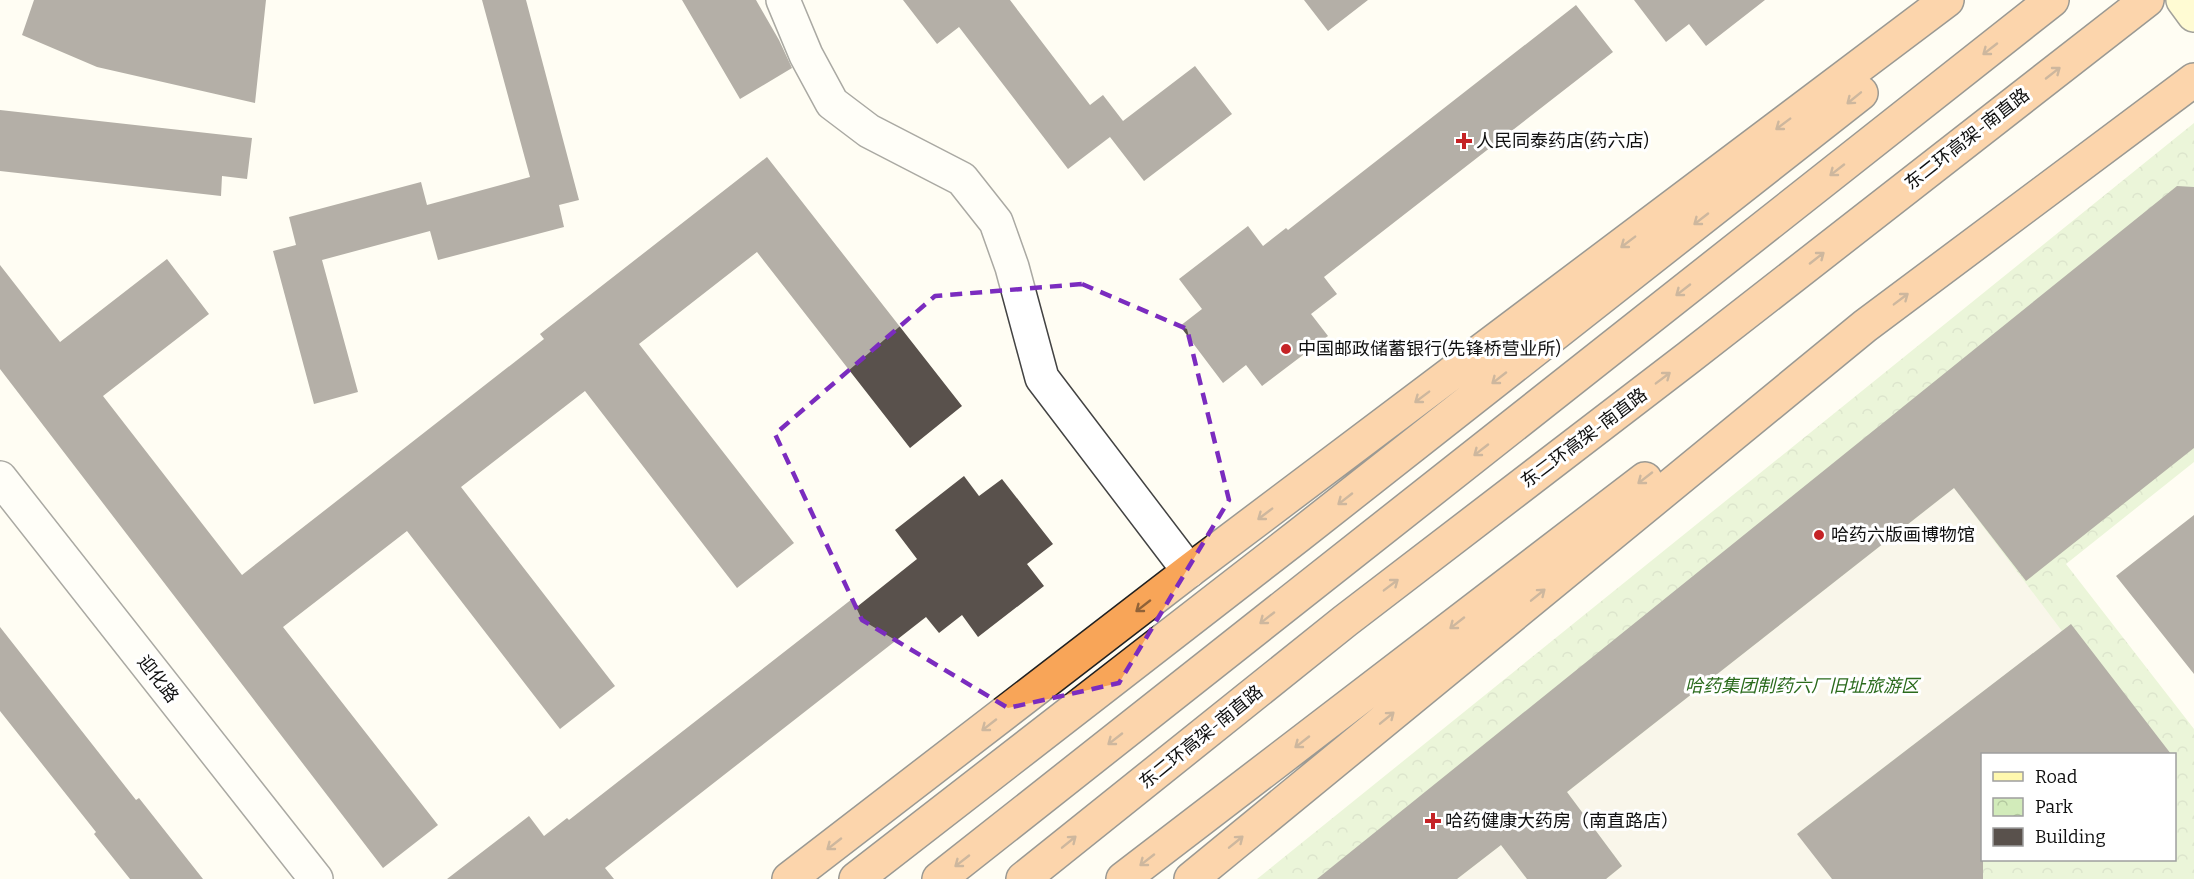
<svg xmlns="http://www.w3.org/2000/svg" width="2194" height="879" font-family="Bitter,'Noto Sans SC',serif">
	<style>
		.park { fill: url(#park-crowns); fill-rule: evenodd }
		.plaza { fill: #f1ede0 }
		.building { fill: #59514c }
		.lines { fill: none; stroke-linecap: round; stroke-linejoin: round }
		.street-casing { stroke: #434343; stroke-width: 36 }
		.secondary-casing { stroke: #323232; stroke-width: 36 }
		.highway-casing { stroke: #212121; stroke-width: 36 }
		.street { stroke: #fff; stroke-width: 33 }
		.secondary { stroke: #fff8ae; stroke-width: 33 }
		.highway { stroke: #f8a558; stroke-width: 33 }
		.oneway { stroke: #906238 }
		.marked { fill: none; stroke: #7b2cbf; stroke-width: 4.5; stroke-dasharray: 12 8; stroke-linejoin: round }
		.poi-dot { fill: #c52326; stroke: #fff; stroke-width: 2 }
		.labels { text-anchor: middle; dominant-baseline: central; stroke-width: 6; stroke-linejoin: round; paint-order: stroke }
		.street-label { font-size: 18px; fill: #101010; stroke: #fff }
		.poi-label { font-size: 18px; fill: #101010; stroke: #fff; text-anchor: start }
		.park-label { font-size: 18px; font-style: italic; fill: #2b6b1d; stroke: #fff }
	</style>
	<defs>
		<pattern id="park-crowns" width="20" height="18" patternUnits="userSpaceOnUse" patternTransform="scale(1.5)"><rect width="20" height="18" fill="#d2ebba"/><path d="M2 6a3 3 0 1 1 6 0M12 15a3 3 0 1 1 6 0" fill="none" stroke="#b3c89f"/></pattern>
	</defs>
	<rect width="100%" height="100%" fill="#fffdf3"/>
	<path class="park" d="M2194,123V462L2066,564L2194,729V879H1257ZM1982,754H2174V860H1982Z"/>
	<path class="plaza" d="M1954,488L2062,631L1798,833L1832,879H1606L1622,866L1567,792Z
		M1501,845L1527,879H1457Z"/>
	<path class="building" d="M34,0H266L255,103L97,67L22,35Z
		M482,0H526L579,200L559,205L564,227L438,260L430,231L322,260L358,392L314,404L273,251L296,245L289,217L421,182L427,205L530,177Z
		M682,0H756L779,40L792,68L740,99Z
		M903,0H1010L1090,105L1103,95L1123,121L1195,66L1232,114L1144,181L1110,137L1068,169L959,27L937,44Z
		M1304,0H1368L1328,31Z
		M1634,0H1765L1706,46L1689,24L1666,42Z
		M1576,5L1613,52L1324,277L1337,294L1311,314L1328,336L1262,386L1246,365L1223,383L1180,326L1202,309L1179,279L1248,226L1263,246L1286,228L1288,230Z
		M0,110L252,138L247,179L222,176L221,196L0,171Z
		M767,157L962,406L910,448L757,252L639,344L794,543L737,588L585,391L461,487L615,686L560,729L407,531L283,627L438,825L383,868L0,369V265L60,342L167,259L209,314L103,396L242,575L544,339L540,334Z
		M2177,186L2194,187V448L2026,581L1954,488L1567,792L1622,866L1606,879H1527L1501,845L1457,879H1317Z
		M964,476L979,496L1002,479L1053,544L1027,564L1044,586L978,637L962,615L939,633L926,617L605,868L614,879H447L529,816L544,836L567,818L569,820L852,599L858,606L917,559L895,530Z
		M2194,515V674L2116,576Z
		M2071,624L2171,754H1983V879H1832L1797,834Z
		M0,627L136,800L139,798L203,879H130L94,834L96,832L0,711Z"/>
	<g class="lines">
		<defs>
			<path id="street" d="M783,0L806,55L832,103L869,131L962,179L996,222L1012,267L1042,378L1189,571
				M0,478L316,879"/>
			<path id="secondary" d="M2183,0L2194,15"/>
			<path id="highway" d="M789,879L1189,571L1947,0
				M856,879L1298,536L1861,93
				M939,879L2052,0
				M1023,879L1345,621L1688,358L2147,0
				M1123,879L1645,479
				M1191,879L1865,326L2194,80"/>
		</defs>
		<use href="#street" class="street-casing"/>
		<use href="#secondary" class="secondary-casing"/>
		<use href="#highway" class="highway-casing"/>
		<use href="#street" class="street"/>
		<use href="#secondary" class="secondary"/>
		<use href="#highway" class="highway"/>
	</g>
	<defs><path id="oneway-shaft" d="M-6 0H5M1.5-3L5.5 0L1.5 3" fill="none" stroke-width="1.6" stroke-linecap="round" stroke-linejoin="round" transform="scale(1.5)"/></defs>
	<g class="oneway">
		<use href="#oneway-shaft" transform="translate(1990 49) rotate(142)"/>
		<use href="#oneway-shaft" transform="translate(2053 73) rotate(-38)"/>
		<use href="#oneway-shaft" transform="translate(1854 98) rotate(141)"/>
		<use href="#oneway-shaft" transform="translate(1783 124) rotate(143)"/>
		<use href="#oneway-shaft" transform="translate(1837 170) rotate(142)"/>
		<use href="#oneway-shaft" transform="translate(1701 219) rotate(142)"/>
		<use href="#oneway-shaft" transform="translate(1628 242) rotate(143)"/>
		<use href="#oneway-shaft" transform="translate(1817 258) rotate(-38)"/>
		<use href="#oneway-shaft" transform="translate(1683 290) rotate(142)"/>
		<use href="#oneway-shaft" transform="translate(1901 299) rotate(-37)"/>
		<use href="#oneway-shaft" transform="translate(1499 378) rotate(142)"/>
		<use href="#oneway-shaft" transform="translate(1663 378) rotate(-37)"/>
		<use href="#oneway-shaft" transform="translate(1422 397) rotate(143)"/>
		<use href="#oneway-shaft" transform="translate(1481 450) rotate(142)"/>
		<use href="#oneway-shaft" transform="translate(1645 478) rotate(142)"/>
		<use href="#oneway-shaft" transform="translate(1345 499) rotate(142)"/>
		<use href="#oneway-shaft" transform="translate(1265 514) rotate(143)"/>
		<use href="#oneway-shaft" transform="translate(1391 585) rotate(-37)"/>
		<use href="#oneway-shaft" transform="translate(1538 595) rotate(-39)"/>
		<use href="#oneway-shaft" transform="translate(1143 606) rotate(142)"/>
		<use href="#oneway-shaft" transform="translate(1267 618) rotate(142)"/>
		<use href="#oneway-shaft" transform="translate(1457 623) rotate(142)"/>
		<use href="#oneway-shaft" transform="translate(1387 718) rotate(-39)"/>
		<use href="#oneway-shaft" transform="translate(989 725) rotate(142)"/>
		<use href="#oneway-shaft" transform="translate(1115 739) rotate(142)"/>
		<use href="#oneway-shaft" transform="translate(1302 742) rotate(142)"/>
		<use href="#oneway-shaft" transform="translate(1069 842) rotate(-39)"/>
		<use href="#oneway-shaft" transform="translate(1236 842) rotate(-39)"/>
		<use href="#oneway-shaft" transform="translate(834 844) rotate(142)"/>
		<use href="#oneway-shaft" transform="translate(1147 860) rotate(142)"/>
		<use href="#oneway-shaft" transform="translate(962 861) rotate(142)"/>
	</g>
	<path d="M0 0H2194V879H0ZM1082,284L1187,329L1229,500L1119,683L1008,708L862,620L775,434L935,296Z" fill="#fffdf3" fill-opacity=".55" fill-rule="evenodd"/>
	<path class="marked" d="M1082,284L1187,329L1229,500L1119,683L1008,708L862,620L775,434L935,296Z"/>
	<g class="poi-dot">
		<path d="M1461 132h6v6h6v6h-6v6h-6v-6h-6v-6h6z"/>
		<circle cx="1286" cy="349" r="6"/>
		<circle cx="1819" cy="535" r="6"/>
		<path d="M1430 812h6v6h6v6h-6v6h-6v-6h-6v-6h6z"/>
	</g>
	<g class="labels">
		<g class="street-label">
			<text transform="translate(1967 139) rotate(-38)">东二环高架-南直路</text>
			<text transform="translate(1584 438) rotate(-37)">东二环高架-南直路</text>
			<text transform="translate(158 679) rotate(52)">迎化路</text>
			<text transform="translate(1201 737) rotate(-39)">东二环高架-南直路</text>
		</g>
		<g class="poi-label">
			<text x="1476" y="141">人民同泰药店(药六店)</text>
			<text x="1298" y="349">中国邮政储蓄银行(先锋桥营业所)</text>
			<text x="1831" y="535">哈药六版画博物馆</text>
			<text x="1445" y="821">哈药健康大药房（南直路店）</text>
		</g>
		<g class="park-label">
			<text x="1802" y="686">哈药集团制药六厂旧址旅游区</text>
		</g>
	</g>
	<rect x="1981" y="753" width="195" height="108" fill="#ffffff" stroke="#9f9f9f" stroke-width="1.5"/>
	<rect x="1993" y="772" width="30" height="9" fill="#fff8ae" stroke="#9f9f9f" stroke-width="1.5"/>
	<text x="2035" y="783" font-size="18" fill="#101010">Road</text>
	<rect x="1993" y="798" width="30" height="18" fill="url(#park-crowns)" stroke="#9f9f9f" stroke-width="1.5"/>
	<text x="2035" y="813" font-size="18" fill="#101010">Park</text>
	<rect x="1993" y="828" width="30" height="18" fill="#59514c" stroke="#9f9f9f" stroke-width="1.5"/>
	<text x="2035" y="843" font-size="18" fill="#101010">Building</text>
</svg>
